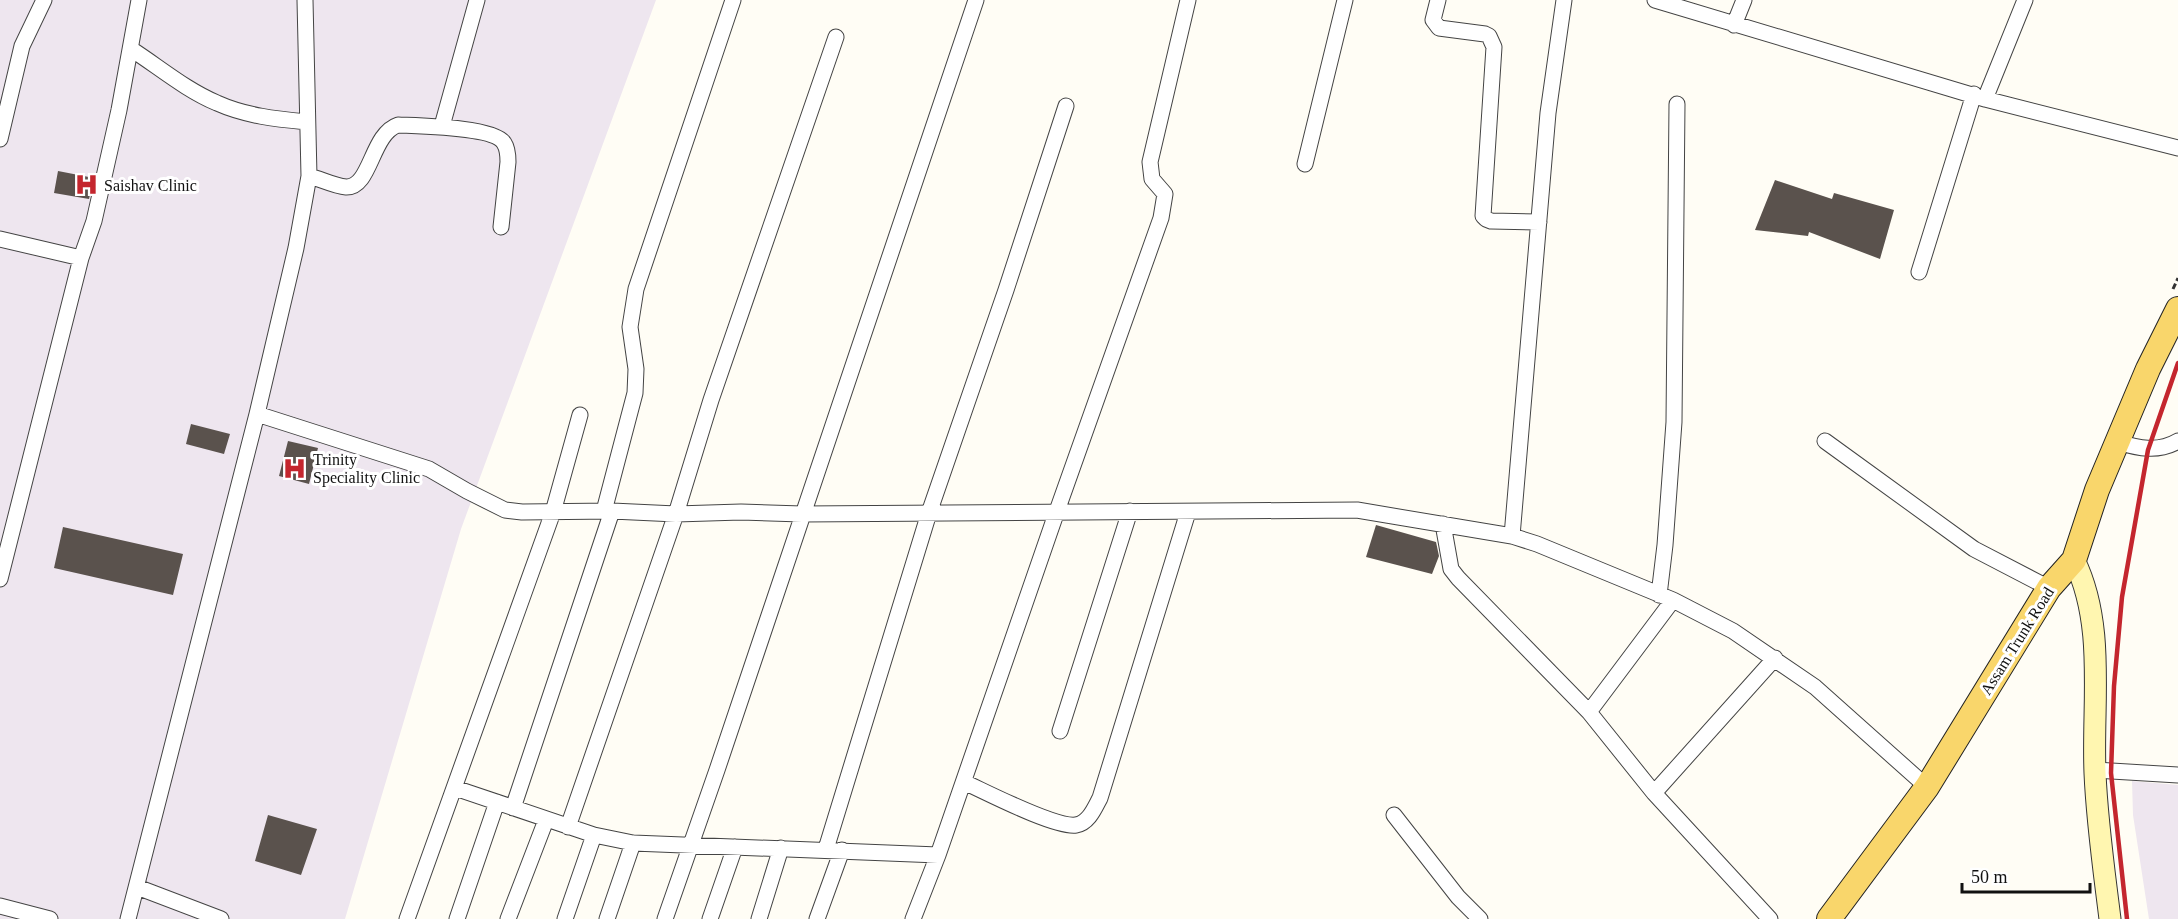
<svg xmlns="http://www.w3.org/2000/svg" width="2178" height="919" font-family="'Times New Roman',serif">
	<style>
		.industrial { fill: #eee6ef }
		.building { fill: #5a524d }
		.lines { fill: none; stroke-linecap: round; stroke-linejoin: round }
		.street-casing { stroke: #444; stroke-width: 17 }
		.secondary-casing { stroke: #333; stroke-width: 23 }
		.primary-casing { stroke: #222; stroke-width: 26 }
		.path { stroke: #333; stroke-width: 3; stroke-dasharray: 6 3; stroke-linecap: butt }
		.street { stroke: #fff; stroke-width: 15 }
		.secondary { stroke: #fff6b0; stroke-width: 21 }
		.primary { stroke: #f9d66b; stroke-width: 24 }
		.rail { stroke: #c4262e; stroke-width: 4.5 }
		.labels { text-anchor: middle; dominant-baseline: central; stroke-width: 6; stroke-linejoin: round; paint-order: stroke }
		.poi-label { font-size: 16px; fill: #111; stroke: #fff; text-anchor: start }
		.street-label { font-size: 16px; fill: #111; stroke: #fff }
	</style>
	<rect width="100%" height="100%" fill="#fffdf5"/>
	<path class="industrial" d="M0,0H656L461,529L345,919H0Z
		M2132,781L2178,785V919H2149L2133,815Z"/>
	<path class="building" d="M58,171L94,178L89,199L54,193Z
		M1775,180L1832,199L1834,193L1894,210L1880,259L1809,232L1808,236L1755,230Z
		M191,424L230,434L224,454L186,444Z
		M288,441L318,448L309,484L279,476Z
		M1376,525L1436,542L1439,556L1432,574L1366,557Z
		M63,527L183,554L173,595L54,568Z
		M268,815L317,829L301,875L255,861Z"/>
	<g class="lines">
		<defs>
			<path id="street" d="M1438,0L1433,20L1439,28L1485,34L1489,36L1494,47L1483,216L1486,219L1491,221L1539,222
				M1655,0L1985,99L2178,148
				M1734,25L1744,0
				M131,49C159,67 186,90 217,103C246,116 276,119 307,122
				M1985,99L2025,0
				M442,126L477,0
				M0,139L22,46L44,0
				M1305,164L1345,0
				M309,176C321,179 334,186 346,187C371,188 371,134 398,125C417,126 494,127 504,143C508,149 508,156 508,162L501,227
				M0,239L81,258
				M1919,272L1974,94
				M257,414L429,469L467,491L505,510L522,512L612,511L676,514L741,512L802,514L1357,510L1512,536L1537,544L1673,600L1733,631L1815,687L1927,787
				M1825,441L1974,549L2049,588
				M2117,442C2138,448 2158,453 2178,441
				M604,511L635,393L636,369L630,327L636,289L733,0
				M1443,524L1451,569L1458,578L1589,712L1654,793L1770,919
				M1512,536L1548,113L1564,0
				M0,579L81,258L94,221L119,110L139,0
				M1659,595L1665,545L1674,422L1677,104
				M1589,712L1673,600
				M1060,731L1130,511
				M2095,770L2178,775
				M964,782C986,792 1055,828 1076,825C1089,823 1095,807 1100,798L1188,512
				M455,788L594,835L633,843L938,855
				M1654,793L1775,658
				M513,808L612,511
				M1394,815L1458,897L1480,919
				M568,827L676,514L711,400L836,37
				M826,849L929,513L1006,290L1066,106
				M137,887L221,919
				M0,906L50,919
				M128,919L257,414L296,248L309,176L305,0
				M407,919L553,512L580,415
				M457,919L497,802
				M508,919L546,820
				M565,919L594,835
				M607,919L633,843
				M665,919L717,770L976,0
				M710,919L735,847
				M759,919L781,848
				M817,919L842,850
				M913,919L938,855L1057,511L1161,218L1165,194L1152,179L1150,162L1188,0"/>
			<path id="secondary" d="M2074,560C2106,625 2092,703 2095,773C2097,822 2104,870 2110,919"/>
			<path id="primary" d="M1829,919L1927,787L2049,588L2074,560L2097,490L2148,369L2178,309"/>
		</defs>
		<use href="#street" class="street-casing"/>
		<use href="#secondary" class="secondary-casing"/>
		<use href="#primary" class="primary-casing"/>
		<path class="path" d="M2173,289L2178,278"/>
		<use href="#street" class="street"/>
		<use href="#secondary" class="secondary"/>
		<use href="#primary" class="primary"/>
		<path class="rail" d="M2127,919L2111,773L2114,686L2122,597L2148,450L2178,363"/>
	</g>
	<defs>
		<symbol id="hospital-bare" viewBox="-9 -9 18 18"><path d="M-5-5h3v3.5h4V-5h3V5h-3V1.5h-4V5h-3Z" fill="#c4262e" stroke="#fff" stroke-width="2.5" paint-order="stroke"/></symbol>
	</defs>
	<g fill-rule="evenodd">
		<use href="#hospital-bare" x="70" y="168" width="33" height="33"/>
		<use href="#hospital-bare" x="278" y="452" width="33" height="33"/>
	</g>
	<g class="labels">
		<g class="poi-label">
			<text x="104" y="185">Saishav Clinic</text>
			<text x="313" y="459">Trinity<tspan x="313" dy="18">Speciality Clinic</tspan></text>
		</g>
		<g class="street-label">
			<text transform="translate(2017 641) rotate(-58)">Assam Trunk Road</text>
		</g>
	</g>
	<path d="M1962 883v9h128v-9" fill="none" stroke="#111111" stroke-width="3"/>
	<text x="1971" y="883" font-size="18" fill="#111111" stroke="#ffffff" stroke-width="4.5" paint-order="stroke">50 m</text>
</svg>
